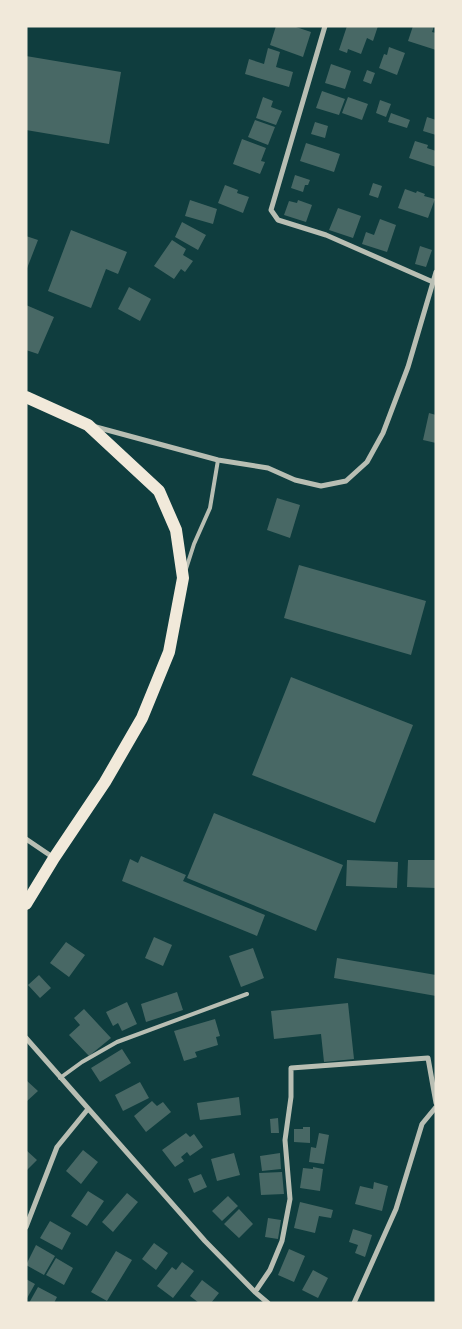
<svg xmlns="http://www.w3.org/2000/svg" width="462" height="1329" font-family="'Noto Sans',sans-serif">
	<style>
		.building { fill: #486865 }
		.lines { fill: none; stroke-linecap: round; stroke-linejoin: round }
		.service { stroke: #b8beb3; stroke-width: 4 }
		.minor { stroke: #b8beb3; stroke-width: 5 }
		.primary { stroke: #f1e9da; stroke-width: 12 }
	</style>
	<rect width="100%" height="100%" fill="#0f3d3e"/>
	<path class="building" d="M276,26H293L311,32L303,57L270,45Z
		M347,26H378L373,41L367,38L361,54L348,49L347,53L339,50Z
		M413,26H434L432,32L436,33V50L408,41Z
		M389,47L405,53L397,75L379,68L384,54L387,55Z
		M268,48L280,52L276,67L293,72L289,87L245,74L249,59L264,64Z
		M26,56L121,72L109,144L26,130Z
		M331,64L351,71L345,89L325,83Z
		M367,70L375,73L371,84L363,81Z
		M322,91L345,99L339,115L316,108Z
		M263,97L273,101L271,107L282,111L276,125L256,118Z
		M348,97L368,104L362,120L342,113Z
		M380,100L391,104L386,117L376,113Z
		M391,113L410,120L407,128L388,122Z
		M427,117L436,120V135L423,131Z
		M255,120L275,127L268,145L248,137Z
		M315,122L328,126L325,138L311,134Z
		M242,139L266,148L261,161L265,162L260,174L233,164Z
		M415,141L428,145L427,148L436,151V167L409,158Z
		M306,143L340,154L334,172L300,161Z
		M295,175L310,180L308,185H305L303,192L291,188Z
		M373,183L382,186L378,198L369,195Z
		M225,185L238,190L237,193L249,197L243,213L218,203Z
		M405,189L416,193L417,191L425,194L424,196L435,199L428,218L398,208Z
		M190,200L217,209L213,224L185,216Z
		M298,200L312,205L306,222L284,215L289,201L297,203Z
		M338,208L361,216L353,238L329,230Z
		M380,219L396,225L387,252L362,244L366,232L374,235Z
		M182,222L206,235L198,250L175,237Z
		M71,230L127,252L118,274L106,269L91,308L48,291Z
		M26,236L38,240L26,271Z
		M172,240L186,249L183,255L193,261L185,272L181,269L174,279L154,266Z
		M420,246L432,250L426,267L415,264Z
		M129,287L151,299L140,321L118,309Z
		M26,305L54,317L38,354L26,350Z
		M429,413L436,415V443L423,440Z
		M277,498L300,505L290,538L267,530Z
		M299,565L426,601L411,655L284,618Z
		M291,677L413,725L375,823L252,775Z
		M214,813L343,865L316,931L187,878Z
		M141,856L186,875L183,881L265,915L257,936L122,881L130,859L138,863Z
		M347,860L398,862L397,888L346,886Z
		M408,860H436V888L407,887Z
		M154,937L172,945L163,966L145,958Z
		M66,942L85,955L69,977L50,963Z
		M253,948L264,978L241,987L229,956Z
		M337,958L436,975V996L334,978Z
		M39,975L51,988L40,998L28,985Z
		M177,992L183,1010L146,1022L141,1004Z
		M127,1002L137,1024L122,1031L118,1023L113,1026L106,1012Z
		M348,1003L354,1059L324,1062L321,1034L274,1039L271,1011Z
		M84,1009L111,1038L89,1056L69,1035L80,1025L74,1018Z
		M215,1019L220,1036L216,1037L218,1045L195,1052L197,1057L184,1061L174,1031Z
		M122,1049L131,1063L100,1082L91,1068Z
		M26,1080L38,1091L26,1102Z
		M140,1082L149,1098L123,1111L115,1095Z
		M239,1097L241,1115L200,1120L197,1103Z
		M152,1101L157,1106L163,1102L171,1112L146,1132L134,1116Z
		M278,1118L279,1133H271L270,1119Z
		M303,1127H310V1143L294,1142V1129H303Z
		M186,1133L190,1137L194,1134L203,1147L190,1156L187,1152L181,1157L184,1161L175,1167L162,1150Z
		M319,1133L329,1135L324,1164L309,1162L311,1147L316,1148Z
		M26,1150L37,1160L26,1171Z
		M83,1150L98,1162L81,1184L66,1171Z
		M234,1153L240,1175L217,1181L211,1159Z
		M280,1153L281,1169L262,1171L260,1156Z
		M313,1167L323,1169L320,1191L300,1188L303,1168L313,1169Z
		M282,1172L284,1194L261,1195L259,1173Z
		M201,1174L207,1187L194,1193L188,1179Z
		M374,1182L388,1186L382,1211L355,1204L360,1186L373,1189Z
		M88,1191L104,1201L87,1226L71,1216Z
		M127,1193L138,1202L113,1232L102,1222Z
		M228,1196L238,1206L222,1221L212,1211Z
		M300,1202L333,1210L331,1218L319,1216L315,1233L294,1228Z
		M239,1209L253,1224L239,1238L224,1224Z
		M268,1218L281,1220L278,1239L265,1237Z
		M50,1221L71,1233L62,1250L40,1238Z
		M353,1229L372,1235L365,1257L355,1253L358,1245L349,1242Z
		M154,1243L168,1253L156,1270L142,1259Z
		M36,1245L55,1256L44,1275L26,1265Z
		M289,1249L305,1256L294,1282L278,1275Z
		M116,1251L132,1260L107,1301L91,1292Z
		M56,1258L73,1268L64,1285L46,1275Z
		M182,1262L194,1271L173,1298L157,1286L172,1267L176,1270Z
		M313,1270L328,1278L318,1298L302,1290Z
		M26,1279L35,1284L26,1300Z
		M202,1280L219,1293L211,1303H199L190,1296Z
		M38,1287L57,1297L54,1303H29Z"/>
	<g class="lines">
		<path class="service" d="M186,569L194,544L210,508L218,460
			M60,1078L82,1062L117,1042L247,994"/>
		<path class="minor" d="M325,26L271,210L278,220L326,235L433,282
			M96,427L218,460L268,468L295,480L321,486L346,481L367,462L383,433L408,367L436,272
			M26,839L54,858
			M26,1038L205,1241L255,1292L268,1303
			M26,1227L57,1147L88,1109
			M255,1292L270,1270L282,1241L290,1199L285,1140L291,1097V1068L428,1058L436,1103
			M354,1303L396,1209L422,1124L436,1107"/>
		<path class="primary" d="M26,397L88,425L159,491L176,530L183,578L169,652L142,718L105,782L54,858L26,904"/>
	</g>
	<rect width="462" height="1329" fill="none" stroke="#f1e9da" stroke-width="55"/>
</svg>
